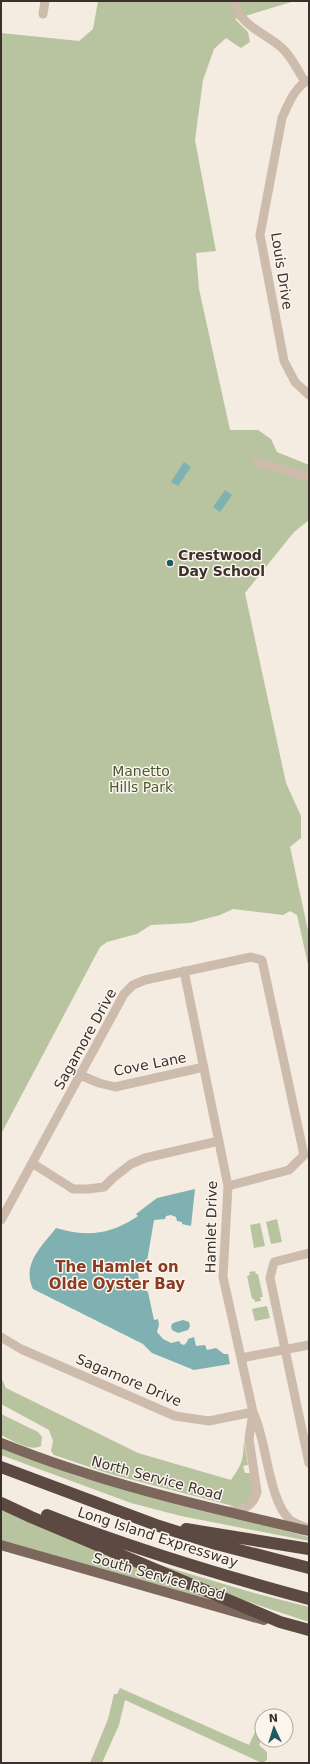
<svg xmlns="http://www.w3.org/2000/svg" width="310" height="1764" font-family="'DejaVu Sans',sans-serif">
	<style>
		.green { fill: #b8c4a0 }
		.water { fill: #7fb0b2 }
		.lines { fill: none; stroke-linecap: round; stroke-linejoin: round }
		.minor { stroke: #cdbbac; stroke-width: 9 }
		.major { stroke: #7d675c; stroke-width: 10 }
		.highway { stroke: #5c4a42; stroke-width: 12 }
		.poi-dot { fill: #1f5a5e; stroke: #fbf5ee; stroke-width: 1.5 }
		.labels { text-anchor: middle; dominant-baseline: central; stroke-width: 3; stroke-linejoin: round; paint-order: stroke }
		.street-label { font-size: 14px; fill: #3b302b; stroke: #fbf5ee }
		.poi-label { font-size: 14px; font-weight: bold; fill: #3b302b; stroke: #fbf5ee; text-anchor: start }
		.park-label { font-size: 14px; fill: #4a5a2e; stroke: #fbf5ee }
		.neighbourhood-label { font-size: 15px; font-weight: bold; fill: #8c3b22; stroke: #fbf5ee }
	</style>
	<rect width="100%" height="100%" fill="#f4ebe1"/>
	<path class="green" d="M98,1H295L235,19L248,32L250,42L241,48L226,38L214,49L203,80L195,140L216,251L196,253L199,289L230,430H258L271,439L277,452L309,465V520L294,532L245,593L286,783L301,816V838L290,847L309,935V969L297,915L290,911L283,915L233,909L220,915L190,923L151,925L137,934L107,942L100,947L1,1134V33L79,41L93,29Z
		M277,1219L282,1242L271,1244L266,1222Z
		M260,1223L265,1246L254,1248L250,1225Z
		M255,1271L256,1274H258L263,1297H260L261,1301L255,1302L254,1299H252L247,1276L250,1275L249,1272Z
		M267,1306L270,1318L255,1321L252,1309Z
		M1,1377L6,1388L138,1453L231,1480C243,1463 243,1460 244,1440L248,1465L243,1466L245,1473H250C253,1489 259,1507 233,1506L110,1474L54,1455L51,1451L53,1441L49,1430L1,1404Z
		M1,1414L38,1432L42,1437L41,1446C29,1452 12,1440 1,1435Z
		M1,1448L80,1477L309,1537V1541L181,1516L131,1503L1,1455Z
		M1,1509L222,1603L1,1540Z
		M160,1565L254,1593L309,1607V1622L231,1596Z
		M120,1688L249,1745L261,1719L262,1720V1739L259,1745L267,1752V1760L262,1763L125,1700L119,1725L102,1763H90L108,1719L114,1694H117Z"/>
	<path class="water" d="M184,462L191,467L178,486L171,482Z
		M225,490L232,495L220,512L213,507Z
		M195,1189L191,1226L182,1224V1222L177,1221L176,1217L171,1215L166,1216L165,1219L154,1220L147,1261L145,1264L141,1265V1268L138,1273L140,1286L148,1292L154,1320L158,1319L159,1325L157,1332L163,1339L171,1343L179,1341L181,1344L184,1345L187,1342L188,1339L194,1337L196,1346L205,1345L207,1350L216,1348L224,1354H228L230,1364L194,1370L152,1353L143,1344L33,1289C21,1264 43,1245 56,1228C87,1237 108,1235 135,1218L138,1216L136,1214L157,1198Z
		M183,1320L189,1322L190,1326L188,1330L178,1333L172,1330L171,1326L173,1323Z"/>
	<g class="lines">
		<path class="minor" d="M234,1C238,25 267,34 282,48C292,57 298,71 305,82
			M43,14L45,1
			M309,80C294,87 288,105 282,118L260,235L284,361L295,382L309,395
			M257,462L309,477
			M184,971L228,1186L223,1277L253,1412C267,1440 268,1500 290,1520C295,1523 302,1526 307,1528
			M80,1075L99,1083L115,1087L204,1067
			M32,1163L73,1189H88L104,1187L113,1178L131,1164L145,1158L219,1141
			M1,1220L124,994L133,985L145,980L251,957L262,960L304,1155L289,1170L228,1186
			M309,1253L274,1262L270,1278L309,1463
			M1,1337L21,1349L175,1416L209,1421L253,1412
			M241,1358L309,1345
			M229,1511C243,1511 253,1506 257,1492L249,1439L253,1412"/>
		<path class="major" d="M1,1443C100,1483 205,1507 309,1531
			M1,1545L264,1620"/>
		<path class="highway" d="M1,1467L159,1526L216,1544L309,1568
			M1,1503L31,1517L280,1622L309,1630
			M47,1515C133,1549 220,1575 309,1599
			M186,1529L309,1549"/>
	</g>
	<circle class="poi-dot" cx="170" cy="563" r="4"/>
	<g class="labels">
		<g class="street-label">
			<text transform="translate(282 271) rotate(81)">Louis Drive</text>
			<text transform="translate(85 1039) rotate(-61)">Sagamore Drive</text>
			<text transform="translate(150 1064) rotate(-11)">Cove Lane</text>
			<text transform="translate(211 1227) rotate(-89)">Hamlet Drive</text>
			<text transform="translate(129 1380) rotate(23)">Sagamore Drive</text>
			<text transform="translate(157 1478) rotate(15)">North Service Road</text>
			<text transform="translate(158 1537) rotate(18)">Long Island Expressway</text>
			<text transform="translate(159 1576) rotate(16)">South Service Road</text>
		</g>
		<g class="poi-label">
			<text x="178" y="555">Crestwood<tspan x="178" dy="16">Day School</tspan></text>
		</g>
		<g class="park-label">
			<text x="141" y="771">Manetto<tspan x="141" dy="16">Hills Park</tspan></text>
		</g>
		<g class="neighbourhood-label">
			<text x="117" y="1267">The Hamlet on<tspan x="117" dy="17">Olde Oyster Bay</tspan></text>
		</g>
	</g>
	<rect width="310" height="1764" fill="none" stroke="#3b302b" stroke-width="4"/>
	<g transform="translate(274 1728) rotate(356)"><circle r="19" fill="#fbf5ee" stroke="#aea6a0"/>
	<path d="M0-3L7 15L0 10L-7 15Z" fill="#1f5a5e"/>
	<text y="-6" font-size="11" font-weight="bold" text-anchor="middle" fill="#3b302b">N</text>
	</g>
</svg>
